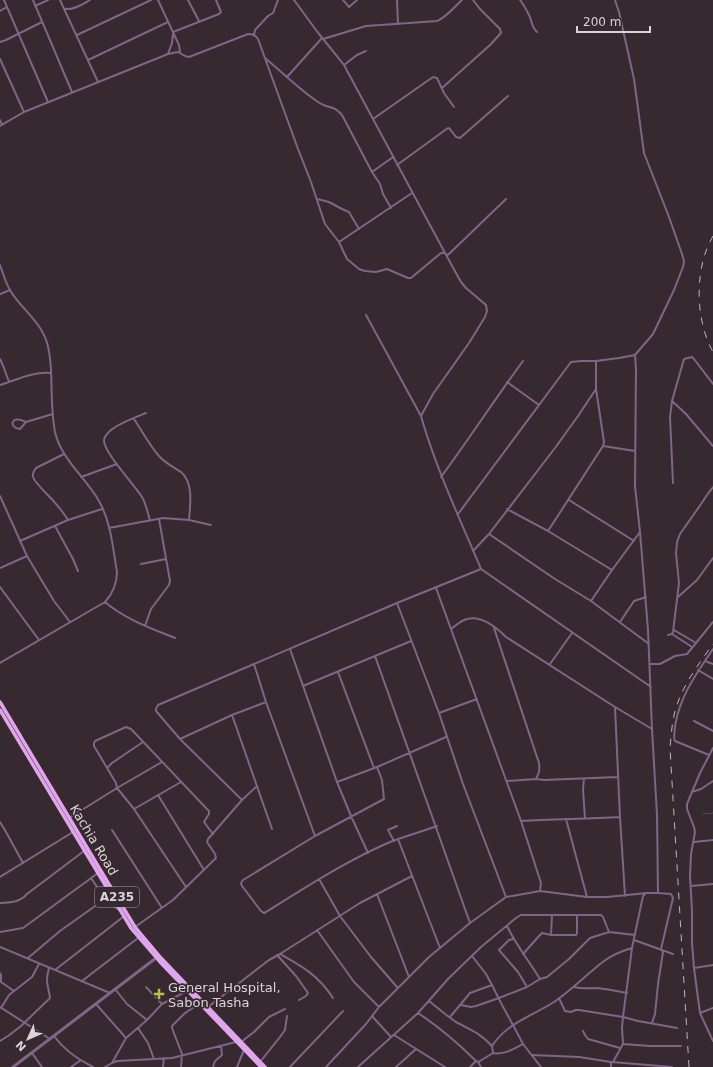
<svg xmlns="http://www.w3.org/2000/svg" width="713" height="1067" font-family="'DejaVu Sans',sans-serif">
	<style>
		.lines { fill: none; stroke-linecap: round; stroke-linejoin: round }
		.stream { stroke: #57496a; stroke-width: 1 }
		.minor { stroke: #816487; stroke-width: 2 }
		.tertiary { stroke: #816487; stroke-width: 3 }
		.trunk { stroke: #e0a5ec; stroke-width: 3.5 }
		.rail { stroke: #bfb5ba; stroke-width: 1; stroke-dasharray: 7 7; stroke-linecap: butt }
		.poi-dot { fill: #b6c148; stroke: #372930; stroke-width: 1.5 }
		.labels { text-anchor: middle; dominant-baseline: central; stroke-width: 3.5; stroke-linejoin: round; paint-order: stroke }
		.shield { fill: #372930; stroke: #aaa0a6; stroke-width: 1 }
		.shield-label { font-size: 12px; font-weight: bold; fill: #dcd3d8 }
		.street-label { font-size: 13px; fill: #dcd3d8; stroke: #372930 }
		.poi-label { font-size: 13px; fill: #dcd3d8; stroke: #372930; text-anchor: start }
	</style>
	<rect width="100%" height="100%" fill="#372930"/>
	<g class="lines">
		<path class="stream" d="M703,814L713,813"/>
		<path class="minor" d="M4,0L48,102
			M33,0L72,92
			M60,0L98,82
			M158,0L179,45L180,52
			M188,0L199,21
			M294,0L319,34L332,50L344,65L445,253
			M343,0L349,7L357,0
			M397,0L398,24
			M520,0C524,5 527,11 530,17C532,23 532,27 537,32
			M35,6L48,0
			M65,9C74,10 83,4 90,0
			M0,11L7,7
			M173,32L219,14L221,12L216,0
			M77,35L151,0
			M254,35L255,30L268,16L273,13L278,0
			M323,39L366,26L437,21C447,17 454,7 462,0
			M0,42L6,40L42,22
			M168,54L172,43L173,34
			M265,58C283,73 299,89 318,102C329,110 333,104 342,115L372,172L380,184L383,194L391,208
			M0,59L24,112
			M88,60L168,22
			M344,65L357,55L366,51
			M287,77L322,38
			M442,88L490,45L501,33L500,29L480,9L473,0
			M373,119L433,77L437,78L444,93L454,107
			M0,120L2,125
			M0,126L24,112L168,54L178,52L185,56L189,57L248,34C253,34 255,35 258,39L298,149L311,182L325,224L339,242L347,259L359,269L365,271L376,272L387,269L408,278H411L441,253H445L461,282L466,288L486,305L487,311L485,317L469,343L433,394L421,416C436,469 460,519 481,569
			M397,165L448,128L450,129L456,137L460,138L508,96
			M372,172L393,157
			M317,199L329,202L342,209L349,212L359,229
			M339,242L412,193
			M447,255L449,254L506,199
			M0,265C3,273 5,282 10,290C19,306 35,317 43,333C49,344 50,357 51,369C52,390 51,411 55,432C61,459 86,478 99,501C111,522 113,549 117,572C117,584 113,593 105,602L0,663
			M0,294L10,290
			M366,315L421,416
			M0,359L4,368L9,382
			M507,382L539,405
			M713,384L694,359L692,357L684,359L672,401L686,414L713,446
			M0,385C16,380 34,371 51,373
			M672,401L670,417L673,483
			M146,413C136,417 114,425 108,433C106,435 104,438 104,441C105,454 134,484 142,497C146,504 148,513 150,521
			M134,419C142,431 149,444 158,455C165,463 173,467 181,472C194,483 190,506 189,520
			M26,422C11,414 8,428 20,429L26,422L53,414
			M603,446L635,451
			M64,454L36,468C34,471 32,473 33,477C36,485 51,497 56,504C61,509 64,514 68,520
			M81,477L117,464
			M441,477C469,439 495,399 523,361
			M0,496L27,556L54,601L70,622
			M569,500L634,541
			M507,509L548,531L612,570
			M458,514L571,362L581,361H596L619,358L635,355L653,334L674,290L683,267L684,261L682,254L669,217L644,153L634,79L619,12L615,0
			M55,526L73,559L78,571
			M109,528L163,518L189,520L211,525
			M548,531L603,446L604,442L596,389
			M489,534L555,579L591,601L649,644
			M20,541L68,520L102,509
			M473,551L489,534L555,448L578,416L596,389V361
			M141,564L166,559
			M0,568L27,556
			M0,587L39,640
			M436,588L521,821L541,883L540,891
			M678,597L697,580L713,558
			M591,601L612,570L640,532
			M105,602C125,619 150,628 175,638
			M397,603L439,713L463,784L506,897
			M620,622L634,601L646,597
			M145,626L151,609L169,585L170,581L159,519
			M494,628L539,763C540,770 539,773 536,779
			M451,629C456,625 462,620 467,619C481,615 497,628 506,637L615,707L652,729
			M674,630L696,643L713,622
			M672,634L692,647
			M668,635L672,634L673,632L679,583L676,553L677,542L680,534L699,507L707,495L713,487
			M290,649L337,782L351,816L368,853
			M375,656L470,923
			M705,661L713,664
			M254,664L266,702L315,836L384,799L382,780L377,767
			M550,664L572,633
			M650,664H660L675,656L687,654L696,643
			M698,670L713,679
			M338,672L374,768
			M303,686L411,641
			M615,707L620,817L625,896
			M439,713L477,699
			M232,715L272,829
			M694,721L713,731
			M180,739L232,715L266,702
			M713,748L700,773L687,804V809L694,827L695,832L691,854L690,876L692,911V943L694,968L700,1013L713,1041
			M709,755L675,741C673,737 675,732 675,726C680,696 696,674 713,649
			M107,768L112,763L143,742
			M584,779L583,789L585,819
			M507,781L536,779L544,780L618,777
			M337,782L377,767L446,737
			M692,792L701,789L713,781
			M158,795L204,870
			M242,800L256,787
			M134,809L181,782
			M69,818L117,788L162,762
			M566,819L587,897
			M521,821C554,819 587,819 620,817
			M0,822L6,832L23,863
			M112,830L162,908
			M315,836L243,880L241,883L242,886L261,911L264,913L266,912C306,887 346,861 390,842C405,836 421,832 437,826
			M398,839L440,948
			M394,841L388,830L397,826
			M694,842L713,840
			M0,877L73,832
			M91,878L105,899L109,903L119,910
			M319,879L340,916L371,957L397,987
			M691,886L713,884
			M186,887L134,809L117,788L116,783L94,746V743L95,741L126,727L131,729L207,809L209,811V814L204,822L213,834
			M377,894L409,977
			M0,903C11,902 19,903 27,894L84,851
			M507,926C516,945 529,961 540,979
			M135,927L173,900L216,858L215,854L207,842L208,839L242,800L180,739L156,711V709L158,705L397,603L481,569L651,687
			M317,930L354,982L379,1007
			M0,932L23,928L98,873
			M551,935L552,915
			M513,939L509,940L499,950L518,972L527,987
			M634,940L673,954
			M0,947L110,993
			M280,954C303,967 318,975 333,998
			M523,954L539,936L542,933L551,935H576L577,933V915
			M277,955L296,976L308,993L306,996L299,1000
			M472,956L486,974L492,985L502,1005L513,1025L523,1044L541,1067
			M28,958L60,931L105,899
			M694,968L713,965
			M55,970L123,917
			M0,973L1,975V982L14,991
			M82,981L138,938
			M146,987L162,1004
			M574,987C582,989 589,988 597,988C607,989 617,991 627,993
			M115,989L127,1004L147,1020
			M559,998L565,1011L571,1012L576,1010H579L623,1017L632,948L643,896L645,894
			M429,1001C438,1008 447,1016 456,1022C471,1030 480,1033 492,1046
			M96,1004L126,1038
			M461,1005L471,1007L476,1006L499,998L527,987L540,979L547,977L569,959L590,938L609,932L635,935
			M0,1007L50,1039
			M208,1007L269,960L280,954L360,903L412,876
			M1,1008L9,995L32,977L39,964
			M418,1013C439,1027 458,1043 476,1061
			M700,1013L713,1008
			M372,1016L391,1037
			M450,1017L470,993L492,985
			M652,1023L655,1014L658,984L663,952L661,949L673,898L671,894L658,893
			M138,1028L148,1043L154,1059
			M583,1031L585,1035L588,1039L620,1048
			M394,1035L445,1067
			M54,1036C64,1050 77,1059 93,1067
			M0,1041L8,1036L21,1026L50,998C48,984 45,983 49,968
			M241,1042L254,1032L269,1017L285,1009
			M623,1044L622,1028L623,1017L638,1021L677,1028
			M32,1053L42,1067
			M493,1053L492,1046C507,1023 532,1016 554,1002C572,990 587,974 604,961C612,955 622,951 632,948
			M532,1055L579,1057L611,1062V1067
			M260,1062L280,1037L285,1030L287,1016
			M478,1062L481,1067
			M612,1062L672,1067
			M613,1062L623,1044L650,1046H681
			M112,1063L126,1038L147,1020L162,1004L187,991
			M71,1067L81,1060
			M105,1067L112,1063L117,1061L172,1058L236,1042
			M163,1067L164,1058
			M181,1067L182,1054L172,1028V1026L185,1013L199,1004
			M213,1067L215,1061L222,1055L221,1046
			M237,1067L244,1050
			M290,1067L343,1011
			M326,1067L366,1024L379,1007L429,957L470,923L506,897L540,891L587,897H607L647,893H658L657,815L652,729L648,630L640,532L635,486L636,369L635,355
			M358,1067L418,1013L448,979L481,947L516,918L521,915H601L603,917L609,932
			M396,1067L416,1049
			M470,1067L476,1061L478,1062L480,1061L493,1053C504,1055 514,1049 523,1044"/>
		<path class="tertiary" d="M13,1067L156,958"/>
		<path class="trunk" d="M0,702L107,881L135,927L161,958L265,1067
			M0,710L131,928L162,964L261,1067"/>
		<path class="rail" d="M713,236C694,268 695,320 713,352
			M689,1067L670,748C671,736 672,723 675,711C682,686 698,665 713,644"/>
	</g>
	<path class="poi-dot" d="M157 988h4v4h4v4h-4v4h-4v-4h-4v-4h4z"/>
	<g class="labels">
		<rect class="shield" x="95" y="887" width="44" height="20" rx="3"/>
		<g class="shield-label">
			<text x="117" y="897">A235</text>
		</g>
		<g class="street-label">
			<text transform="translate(94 840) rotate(59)">Kachia Road</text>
		</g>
		<g class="poi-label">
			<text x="168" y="987">General Hospital,<tspan x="168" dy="15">Sabon Tasha</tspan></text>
		</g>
	</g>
	<g transform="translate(28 1039) rotate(225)" stroke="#372930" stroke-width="3" paint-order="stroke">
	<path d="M0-3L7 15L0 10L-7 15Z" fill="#dcd3d8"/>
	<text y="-6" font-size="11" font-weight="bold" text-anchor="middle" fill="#dcd3d8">N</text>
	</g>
	<path d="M577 26v6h73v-6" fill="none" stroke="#dcd3d8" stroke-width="2"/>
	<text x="583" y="26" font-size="12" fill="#dcd3d8" stroke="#372930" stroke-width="3" paint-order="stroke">200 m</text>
</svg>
